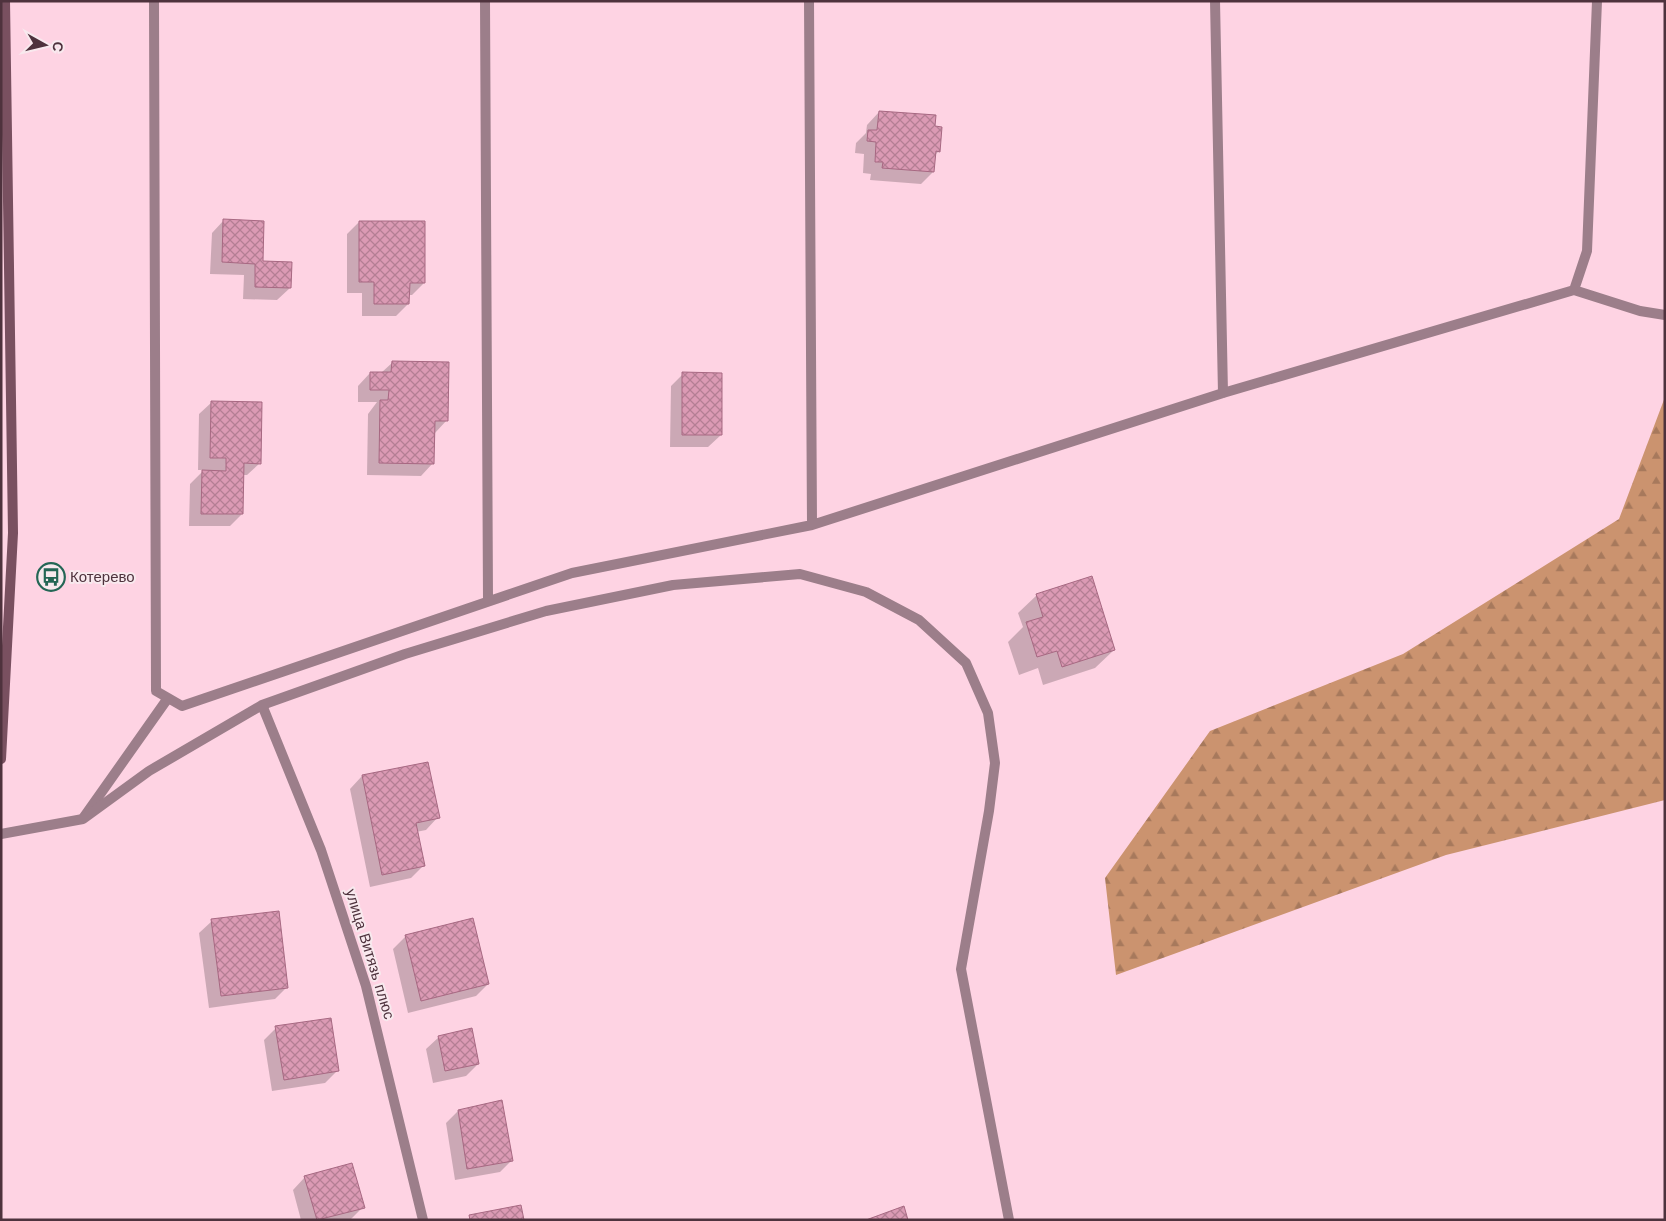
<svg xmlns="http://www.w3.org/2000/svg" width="1666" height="1221" font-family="'Work Sans',sans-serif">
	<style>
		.forest { fill: url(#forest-firs) }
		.shadow { fill: #0003 }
		.building { fill: url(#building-cross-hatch); stroke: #a76882 }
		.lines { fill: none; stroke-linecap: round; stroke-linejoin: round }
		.lane { stroke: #9c7e8a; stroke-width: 10 }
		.street { stroke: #9c7e8a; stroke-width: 10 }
		.secondary { stroke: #795060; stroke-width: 10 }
		.labels { text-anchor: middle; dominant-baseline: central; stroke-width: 4; stroke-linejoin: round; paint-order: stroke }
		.poi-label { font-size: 15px; fill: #4e323d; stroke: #f8e9ee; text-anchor: start }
		.street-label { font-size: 15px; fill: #4e323d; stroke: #f8e9ee }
	</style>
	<defs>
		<pattern id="forest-firs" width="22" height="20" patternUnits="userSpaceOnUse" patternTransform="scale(1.25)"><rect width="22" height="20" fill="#cb936f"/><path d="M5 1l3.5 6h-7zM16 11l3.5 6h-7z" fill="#a7795c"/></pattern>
		<pattern id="building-cross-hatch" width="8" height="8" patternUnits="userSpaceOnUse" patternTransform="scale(1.25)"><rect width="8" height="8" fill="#db9ab4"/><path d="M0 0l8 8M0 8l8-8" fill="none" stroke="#b47e94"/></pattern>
	</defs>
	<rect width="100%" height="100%" fill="#fed3e3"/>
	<path class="forest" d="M1665,397V800L1446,855L1116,975L1105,878L1210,731L1403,654L1619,519Z"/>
	<path class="shadow" d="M879,112L934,127L939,151L934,156L933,172L921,184L870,180L871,174L863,173L864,154L855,153L856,143L866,133L867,125Z
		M224,220L262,262L290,288L277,300L243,299L244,275L210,274L212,233Z
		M359,222L424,283L412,295H408V304L396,316H362V293H347V234Z
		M393,362L447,420L435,433L433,463L421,476L367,475L368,414L377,402H358V386L370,373H381Z
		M683,374L721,435L708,447H670L671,386Z
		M212,402L260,463L247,475H243L242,514L230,526H189L190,484L204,470H198L199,414Z
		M1037,595L1114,650L1095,668L1043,685L1038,668L1019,675L1008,642L1023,627L1018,613Z
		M362,776L438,817L426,830L416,832L423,866L411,878L370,887L350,789Z
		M472,920L488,984L476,996L408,1013L393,949L405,937Z
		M212,921L287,987L275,999L209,1008L199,933Z
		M276,1028L337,1071L325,1083L272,1091L264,1040Z
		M439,1037L478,1064L466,1076L433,1083L426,1049Z
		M458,1111L512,1160L500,1172L455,1180L446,1123Z
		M305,1177L363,1207L350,1220H301L293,1190Z"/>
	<path class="building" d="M879,111L936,115L935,126L942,127L940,152L936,151L934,172L882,168L883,162H875L876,142L867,141L868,130H877Z
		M223,219L264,221L263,261L292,262L291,288L255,287V264L222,262Z
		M359,221H425V283H410L409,304H374V282H359Z
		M392,361L449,362L448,421H435L434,464L379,463L380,400H388L389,390H370V372H391Z
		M682,372L722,373V435H682Z
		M211,401L262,402L261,464L244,463L243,514H201L202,470L226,471V458H210Z
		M1092,576L1115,650L1062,667L1057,651L1037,657L1026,622L1043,617L1036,594Z
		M428,762L440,818L416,823L425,866L382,875L362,775Z
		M279,911L288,988L221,996L211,919Z
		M473,918L489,984L421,1001L405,935Z
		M331,1018L339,1071L284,1080L275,1026Z
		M472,1028L479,1064L445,1071L438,1036Z
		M502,1100L513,1161L467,1169L458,1110Z
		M352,1163L365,1208L317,1220L304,1176Z
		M521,1205L524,1220H470L469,1215Z
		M904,1206L908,1220H866Z"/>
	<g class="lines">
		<path class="lane" d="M154,1L156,691L182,706L572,573L812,525L1223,393L1574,290L1640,311L1665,315
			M485,1L488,600
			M809,1L812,525
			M1215,1L1223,393
			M1574,290L1587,251L1597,1
			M84,817L168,698"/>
		<path class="street" d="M262,705L321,850L366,986L423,1220
			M1,834L83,819L149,771L262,705L405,654L546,611L673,585L800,574L866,592L919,620L966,663L988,713L995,763L989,811L961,969L1009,1220"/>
		<path class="secondary" d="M1,759L13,533L5,1"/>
	</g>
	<defs>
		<symbol id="bus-ring" viewBox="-11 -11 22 22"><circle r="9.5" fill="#f8e9ee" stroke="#246655" stroke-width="1.5"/><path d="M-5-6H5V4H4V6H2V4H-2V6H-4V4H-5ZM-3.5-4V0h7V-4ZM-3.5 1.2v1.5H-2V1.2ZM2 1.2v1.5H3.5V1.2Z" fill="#246655"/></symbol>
	</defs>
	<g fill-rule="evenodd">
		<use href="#bus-ring" x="35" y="561" width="32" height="32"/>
	</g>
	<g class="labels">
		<g class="poi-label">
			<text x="70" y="577">Котерево</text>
		</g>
		<g class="street-label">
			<text transform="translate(370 954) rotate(73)">улица Витязь плюс</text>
		</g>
	</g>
	<rect width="1666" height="1221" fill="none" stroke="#4e323d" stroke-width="5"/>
	<g transform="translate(45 45) rotate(98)" stroke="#f8e9ee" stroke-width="4" paint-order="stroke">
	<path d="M0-4L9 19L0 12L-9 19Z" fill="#4e323d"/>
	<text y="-8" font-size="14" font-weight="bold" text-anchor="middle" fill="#4e323d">С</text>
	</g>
</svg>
